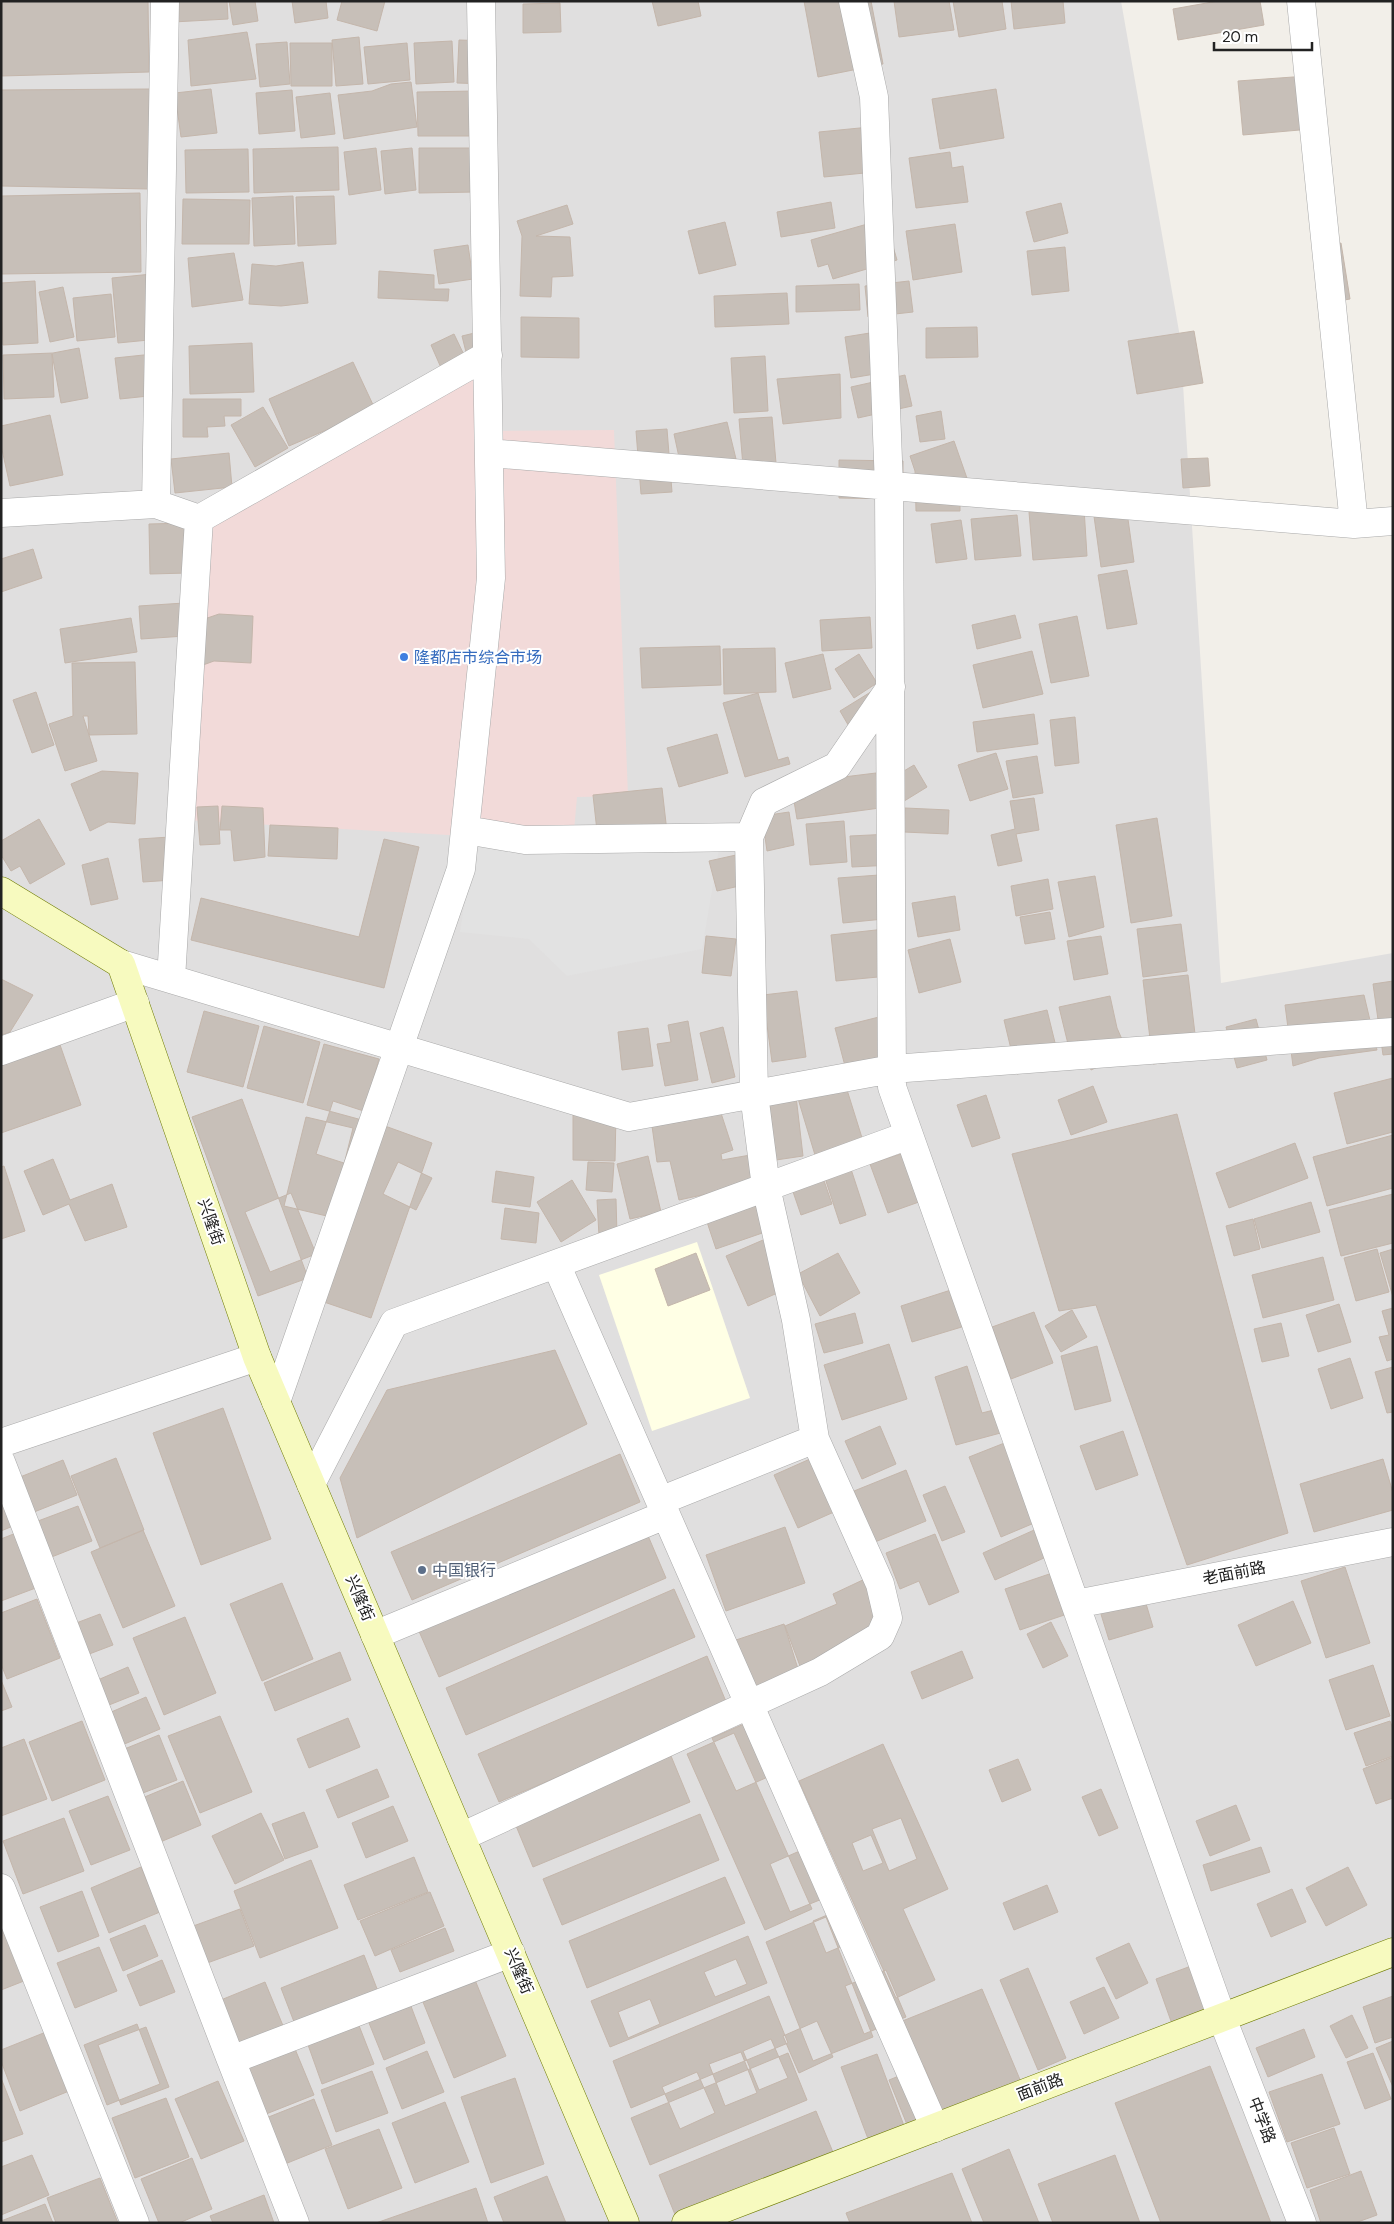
<svg xmlns="http://www.w3.org/2000/svg" width="1394" height="2224" font-family="'DM Sans','Noto Sans SC',sans-serif">
	<style>
		.residential { fill: #e0dfdf }
		.commercial { fill: #f2dad9 }
		.education { fill: #ffffe5 }
		.parking { fill: #e2e2e2 }
		.building { fill: #c7bfb8; stroke: #c4b6ab; fill-rule: evenodd }
		.lines { fill: none; stroke-linecap: round; stroke-linejoin: round }
		.street-casing { stroke: #a9a9a9; stroke-width: 29 }
		.secondary-casing { stroke: #707d05; stroke-width: 29 }
		.street { stroke: #fff; stroke-width: 28 }
		.secondary { stroke: #f7fabf; stroke-width: 28 }
		.shop-dot { fill: #3f7fe0; stroke: #fff; stroke-width: 2 }
		.service-dot { fill: #5c6f8a; stroke: #fff; stroke-width: 2 }
		.labels { text-anchor: middle; dominant-baseline: central; stroke-width: 4; stroke-linejoin: round; paint-order: stroke }
		.shop-label { font-size: 16px; fill: #366cbe; stroke: #fff; text-anchor: start }
		.street-label { font-size: 16px; fill: #222; stroke: #fff }
		.service-label { font-size: 16px; fill: #4e5e75; stroke: #fff; text-anchor: start }
	</style>
	<rect width="100%" height="100%" fill="#f2efe9"/>
	<path class="residential" d="M1,1H1121L1180,337L1221,983L1393,953V2223H1Z"/>
	<path class="commercial" d="M477,364L478,431L614,430L628,796L577,797L573,842L168,819L199,519Z"/>
	<path class="education" d="M697,1242L750,1398L652,1431L599,1275Z"/>
	<path class="parking" d="M475,837L720,843L702,949L567,976L529,939L460,932Z"/>
	<path class="building" d="M1,1H148L149,72L1,76Z
		M172,1H227L228,19L173,22Z
		M229,1H255L258,21L233,25Z
		M292,1H326L328,18L295,23Z
		M342,1H385L377,31L337,20Z
		M652,1H698L701,16L658,26Z
		M804,1H871L883,64L818,77Z
		M894,1H949L954,30L899,37Z
		M953,1H1002L1006,29L959,37Z
		M1011,1H1063L1065,23L1014,29Z
		M1218,1H1260L1264,25L1178,40L1173,9Z
		M560,3L561,32L523,33V4Z
		M247,32L256,79L191,86L188,40Z
		M359,37L363,84L336,86L332,40Z
		M459,40L490,41L488,84L457,83Z
		M452,41L454,82L416,84L414,43Z
		M287,42L290,84L260,87L256,44Z
		M290,43H332V86H291Z
		M407,43L410,80L368,84L364,47Z
		M1307,76L1311,129L1243,135L1238,81Z
		M411,82L417,127L344,139L338,95L372,91L391,84Z
		M150,89L149,189L1,186V90Z
		M211,89L217,133L181,137L175,93Z
		M996,89L1004,138L940,149L932,99Z
		M292,90L295,131L259,134L256,93Z
		M475,91L476,136H418L417,92Z
		M330,93L335,134L301,138L296,97Z
		M880,126L885,171L824,177L819,132Z
		M338,147L339,190L254,193L253,149Z
		M376,148L381,190L349,195L344,152Z
		M412,148L416,190L385,194L381,151Z
		M419,148H475L476,192L419,193Z
		M248,149L249,192L186,193L185,150Z
		M950,152L952,168L963,166L968,202L916,208L909,158Z
		M140,193L141,272L1,274V196Z
		M293,196L295,244L254,246L252,198Z
		M334,196L336,244L298,246L296,197Z
		M183,199L250,200L249,244H182Z
		M831,202L835,228L781,237L777,212Z
		M1061,203L1068,233L1034,242L1026,212Z
		M567,205L573,224L536,236L570,237L573,276L552,277L551,297L520,296L522,236L517,221Z
		M885,219L897,260L833,279L828,264L818,267L811,240Z
		M725,222L736,265L699,274L688,231Z
		M955,224L962,272L913,280L906,231Z
		M1341,243L1350,299L1327,303L1318,247Z
		M468,245L473,279L439,284L434,250Z
		M1065,247L1069,291L1032,295L1027,251Z
		M234,253L243,300L192,307L188,258Z
		M303,262L308,303L281,306L249,304L252,264L276,266Z
		M379,271L434,275V289H449L448,301L378,298Z
		M152,274L159,339L118,343L112,278Z
		M35,281L38,343L3,345L1,283Z
		M909,281L913,312L868,317L865,286Z
		M859,284L860,310L796,312V286Z
		M63,287L74,337L50,342L39,292Z
		M787,293L789,324L715,327L714,296Z
		M111,294L115,337L77,341L73,298Z
		M521,317L579,318V358L521,357Z
		M977,327L978,357L926,358V328Z
		M487,330L492,350L467,356L462,336Z
		M1194,331L1203,383L1137,394L1128,341Z
		M876,332L881,373L851,378L845,337Z
		M454,334L466,359L442,370L431,345Z
		M252,343L254,392L190,394L189,346Z
		M79,348L88,398L61,403L52,354L54,397L4,399L3,355L53,353Z
		M153,354L158,395L120,399L115,358Z
		M765,356L768,411L734,413L731,358Z
		M353,362L375,409L289,446L269,399Z
		M840,374L841,418L783,424L777,379Z
		M905,375L912,406L858,418L851,387Z
		M183,399H241V416H224L225,426L207,427L208,437H183Z
		M263,407L288,448L255,467L231,425Z
		M941,411L945,439L920,442L916,416Z
		M50,415L63,475L10,486L1,445V426Z
		M772,417L776,463L743,466L739,419Z
		M727,422L736,459L682,471L674,434Z
		M667,429L672,492L641,494L636,431Z
		M954,441L969,484L960,488V511H916L915,471L910,456Z
		M229,453L232,487L175,493L171,459Z
		M1208,458L1210,486L1183,488L1181,459Z
		M839,460L903,461V499L839,498Z
		M1126,505L1134,562L1101,567L1093,509Z
		M1084,508L1087,556L1033,560L1029,512Z
		M1017,515L1021,556L975,560L971,519Z
		M961,520L967,559L936,563L931,524Z
		M187,523L188,573L150,574L149,524Z
		M33,549L42,578L1,592V559Z
		M1127,570L1137,624L1107,629L1098,575Z
		M184,603L185,636L141,639L139,606Z
		M219,614L253,616L251,663L214,661L203,665L190,624Z
		M1015,615L1021,638L977,649L972,625Z
		M1077,616L1089,676L1051,683L1039,624Z
		M870,617L872,648L822,651L820,620Z
		M131,618L137,652L65,663L60,629Z
		M720,646L721,685L642,688L640,648Z
		M775,648L776,692L724,694L723,649Z
		M1032,651L1043,694L983,708L973,665Z
		M823,654L831,689L793,698L785,663Z
		M859,654L877,683L854,698L835,669Z
		M135,662L137,734L89,735L97,761L65,771L49,724L73,716L72,663ZM83,716H88L89,735Z
		M874,690L854,735L840,711Z
		M36,692L54,745L32,753L13,700Z
		M758,693L778,760L788,757L790,764L745,777L723,703Z
		M1034,714L1038,744L977,752L973,722Z
		M1075,717L1079,763L1055,766L1050,720Z
		M717,734L728,773L679,787L667,748Z
		M996,753L1008,789L970,801L958,765Z
		M1037,756L1043,793L1013,798L1006,761Z
		M914,765L927,787L901,803L887,781Z
		M102,771L138,773L135,824L108,822L90,831L71,784Z
		M876,773L880,808L797,819L794,801L805,799L803,782Z
		M662,788L667,832L598,840L593,795Z
		M1034,798L1039,830L1016,834L1022,861L998,866L991,835L1015,829L1010,801Z
		M218,806L220,844L200,845L197,807Z
		M222,806L263,808L265,857L234,861L231,830H220Z
		M905,808L949,810L948,834L904,832Z
		M789,812L794,845L767,851L762,816Z
		M1157,818L1172,916L1131,923L1116,825Z
		M39,819L65,864L30,884L20,866L11,871L1,855V841Z
		M844,821L847,862L810,865L806,824Z
		M270,825L338,828L337,859L268,856Z
		M891,834L893,865L852,867L850,836Z
		M170,837L173,880L143,882L139,839Z
		M384,839L419,847L384,988L191,940L201,898L359,937Z
		M736,855L744,885L717,891L709,861Z
		M108,858L118,899L91,905L82,865Z
		M879,875L884,919L843,923L838,878Z
		M1095,876L1104,927L1069,937L1058,882Z
		M1048,879L1053,909L1016,916L1011,886Z
		M955,896L960,930L918,937L912,903Z
		M1050,912L1055,939L1025,944L1020,917Z
		M1181,924L1187,971L1143,977L1137,929Z
		M894,928L899,975L836,981L831,935Z
		M706,936L736,939L731,976L702,973Z
		M1101,936L1108,974L1074,980L1067,941Z
		M950,939L961,982L919,993L908,950Z
		M1188,975L1198,1059L1153,1064L1143,980Z
		M1,979L33,995L10,1032L1,1035Z
		M1393,981V1054L1383,1055L1373,984Z
		M797,991L806,1057L772,1062L763,995Z
		M1364,995L1377,1050L1319,1058L1293,1066L1285,1005Z
		M1110,996L1117,1028L1128,1053L1091,1070L1078,1041L1068,1044L1059,1007Z
		M1047,1010L1060,1063L1017,1074L1004,1020Z
		M204,1011L259,1026L243,1087L187,1072Z
		M879,1017L889,1055L845,1066L835,1028Z
		M1256,1019L1267,1060L1237,1068L1226,1027Z
		M688,1021L698,1080L665,1086L657,1044L671,1042L668,1025Z
		M264,1026L320,1042L303,1103L247,1088Z
		M723,1027L735,1077L712,1083L700,1033Z
		M648,1028L653,1066L622,1070L618,1032Z
		M59,1042L81,1105L1,1133V1062Z
		M324,1044L379,1059L362,1120L307,1105Z
		M843,1077L863,1141L815,1155L796,1092Z
		M1393,1078V1132L1347,1144L1334,1093Z
		M1093,1086L1107,1122L1071,1135L1058,1100Z
		M986,1095L1000,1138L972,1147L957,1105Z
		M796,1096L803,1156L776,1160L769,1100Z
		M242,1099L308,1278L258,1296L192,1117Z
		M333,1101L379,1116L347,1164L316,1154Z
		M720,1110L733,1150L721,1154L722,1160L756,1154L762,1182L679,1200L670,1161L657,1162L652,1126L685,1121Z
		M573,1112L616,1113L615,1161L573,1160Z
		M1177,1114L1288,1533L1187,1565L1096,1305L1059,1311L1012,1154Z
		M306,1117L353,1128L331,1217L284,1206Z
		M385,1126L432,1143L371,1318L324,1302Z
		M1393,1135V1188L1327,1206L1313,1157Z
		M1295,1143L1308,1178L1229,1208L1216,1173Z
		M916,1149L933,1197L888,1213L870,1164Z
		M648,1156L661,1212L630,1219L617,1164Z
		M53,1159L70,1200L112,1184L127,1227L85,1241L69,1204L43,1215L24,1171Z
		M398,1162L432,1178L416,1210L383,1194Z
		M588,1162L614,1163L612,1192L586,1190Z
		M849,1163L866,1215L840,1224L823,1172Z
		M4,1166L25,1231L1,1239V1167Z
		M496,1171L534,1177L530,1207L492,1202Z
		M821,1172L832,1204L801,1215L790,1183Z
		M572,1180L596,1220L561,1242L537,1202Z
		M291,1193L316,1254L270,1272L245,1212Z
		M759,1194L771,1230L716,1249L704,1213Z
		M1393,1194V1243L1341,1256L1329,1210Z
		M616,1199L617,1235L599,1236L597,1200Z
		M1311,1202L1320,1232L1262,1248L1254,1219Z
		M505,1208L539,1213L536,1243L501,1239Z
		M1253,1219L1260,1249L1234,1256L1226,1226Z
		M770,1237L791,1287L748,1306L726,1256Z
		M1377,1249L1389,1292L1356,1301L1344,1258Z
		M1393,1249V1297L1380,1253Z
		M696,1253L710,1290L668,1306L655,1269Z
		M838,1253L860,1293L820,1316L798,1274Z
		M1323,1257L1334,1300L1263,1318L1252,1275Z
		M954,1289L965,1326L912,1342L901,1306Z
		M1339,1304L1351,1342L1318,1352L1306,1315Z
		M1393,1308V1359L1387,1361L1379,1337L1389,1335L1382,1311Z
		M1072,1310L1087,1337L1061,1352L1045,1326Z
		M1034,1312L1053,1363L1011,1379L992,1327Z
		M855,1313L863,1343L824,1353L815,1324Z
		M1281,1323L1289,1356L1262,1362L1254,1329Z
		M889,1344L907,1399L842,1420L824,1365Z
		M1097,1346L1111,1401L1075,1410L1061,1356Z
		M555,1350L587,1424L357,1538L340,1478L387,1390Z
		M1350,1358L1363,1398L1331,1409L1318,1369Z
		M967,1366L982,1413L1013,1405L1019,1428L956,1445L935,1377Z
		M1393,1367V1412L1387,1413L1375,1372Z
		M223,1408L271,1539L201,1565L153,1433Z
		M880,1426L896,1464L862,1479L845,1441Z
		M1123,1431L1138,1475L1096,1490L1080,1446Z
		M1007,1442L1039,1521L1001,1537L969,1457Z
		M620,1454L640,1502L412,1600L391,1552Z
		M116,1458L144,1530L100,1548L71,1476Z
		M810,1459L834,1512L798,1528L774,1475Z
		M1383,1459L1393,1493V1510L1314,1532L1300,1484Z
		M63,1460L77,1495L29,1514L15,1479Z
		M906,1470L926,1521L875,1542L854,1491Z
		M945,1486L965,1532L942,1541L923,1495Z
		M1,1497L13,1526L1,1531Z
		M78,1506L92,1541L44,1560L30,1524Z
		M1052,1522L1064,1549L995,1580L983,1553Z
		M785,1527L805,1583L726,1611L706,1555Z
		M143,1530L175,1606L123,1628L91,1552Z
		M21,1531L41,1586L1,1601V1539Z
		M646,1531L666,1578L439,1677L418,1629Z
		M935,1534L959,1592L929,1605L919,1581L900,1589L886,1553Z
		M1070,1567L1082,1609L1020,1630L1005,1589Z
		M1345,1567L1370,1643L1326,1658L1301,1581Z
		M867,1578L890,1628L800,1666L785,1626L837,1604L833,1594Z
		M282,1583L313,1659L262,1681L230,1604Z
		M674,1589L695,1637L466,1735L446,1688Z
		M1144,1597L1153,1627L1109,1640L1100,1611Z
		M37,1599L60,1658L7,1679L1,1664V1613Z
		M1293,1601L1311,1643L1256,1666L1238,1625Z
		M100,1614L113,1645L84,1656L71,1625Z
		M185,1617L216,1693L164,1715L133,1638Z
		M1051,1622L1068,1656L1043,1668L1027,1634Z
		M784,1624L799,1672L745,1690L730,1642Z
		M962,1651L973,1678L922,1699L911,1672Z
		M340,1652L351,1680L275,1711L264,1683Z
		M707,1656L727,1704L499,1802L478,1754Z
		M1373,1665L1390,1716L1346,1730L1329,1680Z
		M128,1667L139,1693L104,1707L93,1682Z
		M1,1680L12,1707L1,1711Z
		M146,1697L160,1729L115,1748L102,1716Z
		M220,1716L252,1792L200,1813L168,1736Z
		M348,1718L360,1747L309,1768L297,1739Z
		M753,1720L777,1773L736,1791L712,1738Z
		M82,1721L105,1780L52,1801L29,1742Z
		M1390,1721L1393,1729V1756L1366,1766L1354,1733Z
		M734,1733L812,1909L765,1930L687,1754Z
		M159,1735L177,1780L135,1796L117,1752Z
		M24,1739L47,1799L1,1816V1748Z
		M883,1744L948,1889L903,1909L935,1980L896,1998L799,1781Z
		M671,1756L690,1802L533,1867L514,1821Z
		M1393,1757V1798L1376,1804L1363,1769Z
		M1018,1759L1031,1790L1002,1802L989,1770Z
		M377,1769L389,1797L338,1818L326,1790Z
		M183,1781L201,1825L153,1845L135,1801Z
		M1101,1789L1118,1828L1099,1836L1082,1797Z
		M108,1796L130,1850L91,1865L69,1811Z
		M1236,1805L1250,1840L1210,1856L1196,1821Z
		M393,1806L408,1841L366,1858L352,1823Z
		M304,1812L318,1847L285,1859L272,1824Z
		M261,1813L284,1860L235,1884L212,1836Z
		M700,1814L719,1860L562,1925L543,1879Z
		M64,1818L84,1871L23,1894L3,1841Z
		M901,1818L917,1859L889,1871L872,1829Z
		M871,1835L883,1863L863,1871L852,1843Z
		M811,1846L832,1895L790,1912L770,1864Z
		M1261,1847L1270,1872L1211,1891L1203,1865Z
		M414,1857L428,1892L358,1920L344,1885Z
		M311,1860L338,1928L260,1958L234,1891Z
		M141,1867L160,1912L109,1933L91,1888Z
		M1348,1867L1367,1905L1326,1926L1306,1888Z
		M725,1877L745,1923L587,1988L569,1941Z
		M1047,1885L1058,1912L1014,1930L1003,1903Z
		M1292,1889L1306,1922L1271,1937L1257,1904Z
		M82,1891L99,1936L58,1952L40,1907Z
		M430,1892L444,1926L375,1956L360,1921Z
		M851,1905L864,1937L826,1953L813,1921Z
		M240,1909L254,1946L199,1966L185,1929Z
		M826,1917L873,2037L813,2061L766,1942Z
		M1,1922L29,1979L1,1990Z
		M145,1925L158,1956L123,1971L110,1939Z
		M445,1928L454,1951L400,1972L391,1950Z
		M748,1936L767,1983L610,2047L591,2001Z
		M1129,1943L1148,1983L1116,1999L1096,1958Z
		M99,1947L117,1991L75,2008L57,1963Z
		M364,1955L379,1994L296,2027L281,1988Z
		M736,1959L747,1984L715,1997L704,1972Z
		M1210,1959L1227,2004L1172,2024L1156,1979Z
		M162,1960L175,1992L140,2006L127,1975Z
		M1028,1968L1066,2058L1038,2070L1000,1980Z
		M886,1970L906,2017L864,2034L845,1986Z
		M475,1980L506,2056L454,2078L423,2002Z
		M265,1982L286,2033L232,2055L211,2004Z
		M1104,1987L1119,2018L1084,2034L1070,2002Z
		M982,1989L1021,2082L939,2116L900,2022Z
		M769,1996L788,2043L631,2108L613,2061Z
		M1393,1996V2037L1375,2043L1363,2007Z
		M650,1999L660,2024L628,2038L618,2012Z
		M409,2001L425,2043L384,2060L367,2018Z
		M1352,2015L1368,2048L1346,2058L1330,2026Z
		M817,2021L833,2057L799,2073L783,2036Z
		M358,2023L374,2064L322,2084L307,2042Z
		M137,2024L160,2084L107,2105L84,2045Z
		M146,2027L169,2087L121,2105L98,2045Z
		M1304,2029L1315,2057L1268,2077L1256,2048Z
		M51,2030L74,2089L20,2111L1,2061V2050Z
		M771,2039L788,2078L759,2090L743,2051Z
		M1393,2041V2087L1376,2048Z
		M295,2049L314,2095L261,2116L242,2070Z
		M427,2051L444,2092L402,2109L386,2068Z
		M741,2052L757,2093L725,2106L709,2064Z
		M788,2053L807,2100L650,2165L631,2118Z
		M1373,2053L1391,2099L1365,2109L1347,2062Z
		M877,2054L906,2131L870,2144L841,2067Z
		M924,2066L943,2113L908,2127L889,2080Z
		M1210,2066L1271,2223H1161L1115,2103Z
		M372,2071L388,2113L336,2132L321,2090Z
		M697,2072L715,2113L680,2129L662,2087Z
		M1322,2074L1340,2124L1287,2142L1269,2092Z
		M1,2078L23,2134L1,2142Z
		M515,2078L544,2164L491,2183L461,2097Z
		M218,2081L244,2141L201,2159L175,2099Z
		M166,2098L189,2157L135,2178L112,2118Z
		M314,2099L332,2145L280,2166L261,2120Z
		M445,2102L469,2162L415,2183L392,2123Z
		M816,2111L835,2157L678,2222L659,2175Z
		M1334,2128L1350,2174L1307,2188L1291,2143Z
		M379,2129L402,2188L348,2209L325,2149Z
		M1009,2149L1039,2223H984L962,2169Z
		M32,2155L49,2195L1,2215V2167Z
		M1115,2155L1140,2223H1053L1038,2184Z
		M192,2158L212,2209L179,2223H159L141,2179Z
		M1361,2171L1377,2215L1355,2223H1321L1310,2190Z
		M952,2173L972,2223H850L846,2213Z
		M547,2176L566,2223H504L494,2197Z
		M100,2178L118,2223H56L47,2198Z
		M476,2188L488,2223H376Z
		M264,2195L274,2223H213L210,2216Z
		M45,2204L53,2223H1V2221Z"/>
	<g class="lines">
		<defs>
			<path id="street" d="M165,1L156,504L199,519
				M853,1L874,97L889,486L892,1087L1222,2018L1302,2223
				M1301,1L1354,524
				M489,453L1354,524L1393,521
				M1,513L156,504
				M466,830L525,840L749,837
				M121,964L629,1117L892,1069L1393,1032
				M171,979L199,519L488,355
				M1,1051L135,1003
				M556,1264L935,2128
				M276,1402L461,869L491,578L481,1
				M1,1443L257,1357
				M1,1462L231,2060
				M311,1484L394,1323L909,1135
				M660,1501L815,1439
				M1076,1604L1393,1542
				M375,1635L665,1515
				M461,1837L820,1672L880,1636L888,1618L880,1584L815,1439L796,1320L766,1187L754,1094L749,837L764,802L837,766L891,687
				M1,1888L135,2223
				M295,2223L231,2060L511,1953"/>
			<path id="secondary" d="M1,891L121,964L257,1357L625,2223
				M686,2223L1393,1952"/>
		</defs>
		<use href="#street" class="street-casing"/>
		<use href="#secondary" class="secondary-casing"/>
		<use href="#street" class="street"/>
		<use href="#secondary" class="secondary"/>
	</g>
	<circle class="shop-dot" cx="404" cy="657" r="5"/>
	<circle class="service-dot" cx="422" cy="1570" r="5"/>
	<g class="labels">
		<g class="shop-label">
			<text x="414" y="657">隆都店市综合市场</text>
		</g>
		<g class="street-label">
			<text transform="translate(211 1222) rotate(71)">兴隆街</text>
			<text transform="translate(1234 1573) rotate(-11)">老面前路</text>
			<text transform="translate(360 1598) rotate(67)">兴隆街</text>
			<text transform="translate(519 1971) rotate(67)">兴隆街</text>
			<text transform="translate(1040 2087) rotate(-21)">面前路</text>
			<text transform="translate(1262 2120) rotate(69)">中学路</text>
		</g>
		<g class="service-label">
			<text x="432" y="1570">中国银行</text>
		</g>
	</g>
	<rect width="1394" height="2224" fill="none" stroke="#222222" stroke-width="5"/>
	<path d="M1214 42v8h98v-8" fill="none" stroke="#222222" stroke-width="2.5"/>
	<text x="1222" y="42" font-size="15" fill="#222222" stroke="#ffffff" stroke-width="4" paint-order="stroke">20 m</text>
</svg>
